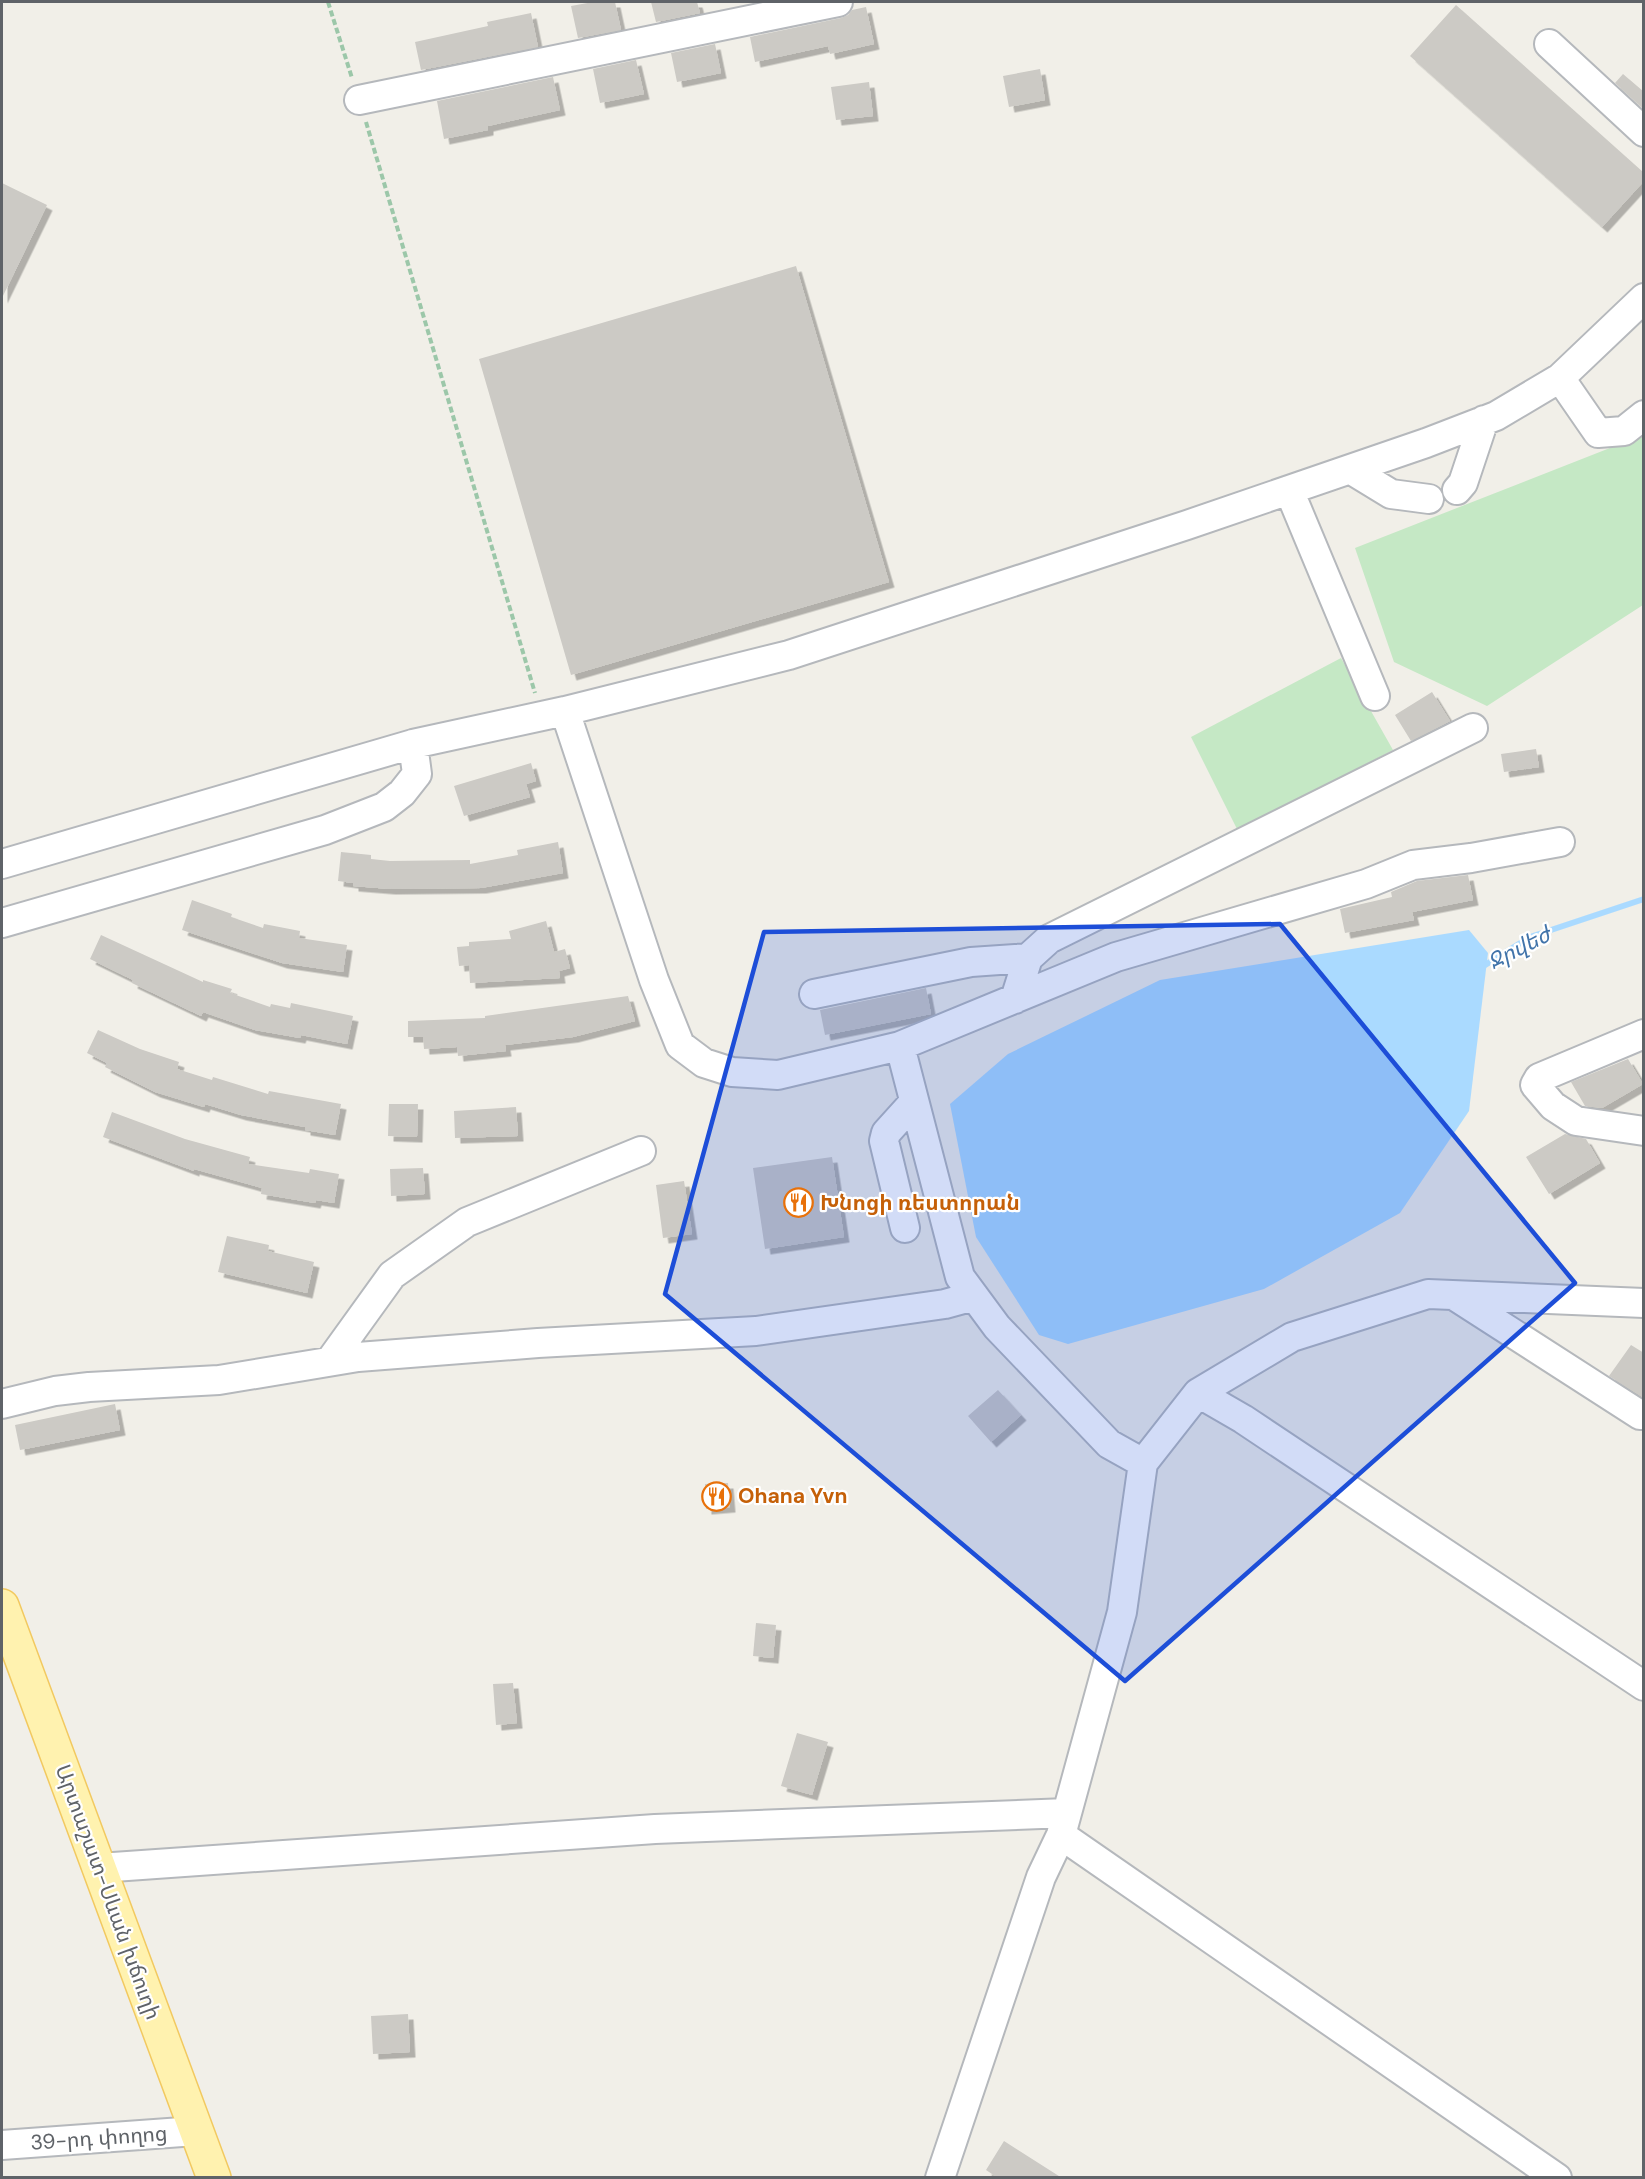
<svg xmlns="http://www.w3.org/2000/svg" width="1645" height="2179" font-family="'DM Sans','Noto Sans Armenian',sans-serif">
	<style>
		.green { fill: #c5e8c5 }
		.water { fill: #aadaff }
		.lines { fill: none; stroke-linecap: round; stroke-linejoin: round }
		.stream { stroke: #aadaff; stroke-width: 6 }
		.building { fill: #cccac5; filter: url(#shadow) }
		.minor-casing { stroke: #b5b8bc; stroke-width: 32 }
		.major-casing { stroke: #f2c960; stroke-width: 36 }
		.path { stroke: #9cc7a9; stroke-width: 4; stroke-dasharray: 6 3; stroke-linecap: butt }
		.minor { stroke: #fff; stroke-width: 28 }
		.major { stroke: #fff2af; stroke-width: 33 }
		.marked { fill: #1d4ed8; fill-opacity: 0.2; stroke: #1d4ed8; stroke-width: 4.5; stroke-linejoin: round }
		.labels { text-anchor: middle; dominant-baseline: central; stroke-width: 4.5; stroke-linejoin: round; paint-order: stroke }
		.food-label { font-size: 21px; font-weight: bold; fill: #c56008; stroke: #fff; text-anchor: start }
		.street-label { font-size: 21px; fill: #5f6368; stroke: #fff }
		.water-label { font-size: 22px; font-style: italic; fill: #4174aa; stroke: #fff }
	</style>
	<defs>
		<filter id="shadow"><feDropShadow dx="5.5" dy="5.5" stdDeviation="0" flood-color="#0004"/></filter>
	</defs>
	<rect width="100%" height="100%" fill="#f1efe8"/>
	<path class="green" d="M1643,435V605L1487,706L1394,662L1355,548Z
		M1341,658L1393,750L1238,831L1191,737Z"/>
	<path class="water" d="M1469,930L1488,953L1469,1111L1400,1213L1264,1289L1068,1344L1039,1335L976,1237L950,1104L1008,1054L1160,980Z"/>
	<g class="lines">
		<path class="stream" d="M1482,967L1530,937L1644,899"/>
	</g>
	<path class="building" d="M593,2H615L621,30L578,38L571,6Z
		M651,2H697L700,13L656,22Z
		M1456,5L1644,173V181L1602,227L1410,56Z
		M866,7L874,44L830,54L828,46L755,62L750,37L841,18L848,15L852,10Z
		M531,13L538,47L421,70L415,42L488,26L487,22Z
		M715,44L721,73L677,82L671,53Z
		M636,60L644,94L600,103L593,69Z
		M1040,69L1045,100L1009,107L1003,76Z
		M1623,74L1644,92V109L1615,83Z
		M553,77L560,110L488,126V130L444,139L437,101Z
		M869,82L873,116L836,120L831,87Z
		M2,183L47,205L2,298Z
		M796,266L889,582L571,675L479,359Z
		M1432,692L1450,721L1411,741L1395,715Z
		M1536,749L1539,767L1504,772L1501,754Z
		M531,763L536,781L526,784L530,797L464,816L454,786Z
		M558,842L563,873L481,888L390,889L353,886V883L338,881L341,852L371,855V859L390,861L470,860V864L518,855L517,850Z
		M1468,875L1473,900L1412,912L1414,920L1345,933L1340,909L1392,897L1391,892L1417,881Z
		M192,900L232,914L231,917L263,928L264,924L300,931L299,938L347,945L343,972L282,963L182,930Z
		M546,921L554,952L565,949L570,968L559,971L560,978L470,983L469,965L459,966L457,947L469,946V942L511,939L509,931Z
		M101,935L203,982V980L232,989L230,993L270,1007L271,1004L290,1008L291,1003L353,1016L347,1044L301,1035L300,1038L255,1030L203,1012L201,1016L132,983L133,980L90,959Z
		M926,988L931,1014L825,1035L820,1010Z
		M628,996L635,1021L573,1037L505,1045L506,1051L458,1056L457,1047L424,1049L423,1037H408V1021L485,1018V1016Z
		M98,1030L140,1049L179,1062L177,1069L212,1080L213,1077L268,1094L269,1091L341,1104L335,1135L305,1130V1127L241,1115L205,1104L204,1107L155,1092L105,1067L107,1063L87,1053Z
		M1628,1059L1643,1084L1602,1108L1585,1106L1571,1082Z
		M389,1104H418L417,1137L388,1136Z
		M516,1107L518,1136L455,1138L454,1111Z
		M112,1112L185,1139L250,1157L248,1164L309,1173L310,1169L339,1174L334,1203L316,1200L315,1203L261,1194L262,1188L194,1169V1171L103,1137Z
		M1565,1134L1586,1139L1600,1163L1549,1194L1526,1157Z
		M832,1157L844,1237L765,1249L753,1168Z
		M423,1168L425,1194L391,1196L390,1169Z
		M684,1181L692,1234L663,1238L656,1185Z
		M227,1236L269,1245L268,1251L314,1262L307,1293L218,1272Z
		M1631,1345L1644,1353V1398L1609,1376Z
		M998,1390L1021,1415L991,1442L968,1416Z
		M115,1404L120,1430L20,1450L15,1425Z
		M728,1483L730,1507L706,1509L705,1484Z
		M756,1623L776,1625L773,1658L753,1656Z
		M513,1683L517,1723L496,1725L493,1684Z
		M797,1733L828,1742L812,1795L781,1786Z
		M408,2014L410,2052L373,2054L371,2016Z
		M1004,2141L1062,2178H998L986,2170Z"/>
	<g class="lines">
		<defs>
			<path id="minor" d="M1549,44L1644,132
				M359,100L838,2
				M1560,378L1598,433L1624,431L1644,415
				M1350,469L1391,494L1429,499
				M1289,490L1375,696
				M1457,490L1463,483L1484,420
				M565,711L654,980L680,1045L704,1063L732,1072L778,1075L900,1046L960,1277L997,1327L1109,1444L1143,1463
				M2,864L413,744L565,711L789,655L1187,525L1426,443L1496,416L1560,378L1644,298
				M2,923L325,830L384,807L402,793L417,774L413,744
				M814,994L971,962L1028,958
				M1015,999L1028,958L1049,939L1473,728
				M1644,1034L1539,1078L1535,1085L1553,1106L1576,1121L1644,1131
				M900,1046L1116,957L1366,884L1413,865L1471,858L1560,842
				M905,1228L884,1141L886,1133L914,1102
				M1455,1296L1640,1415
				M330,1361L392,1275L467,1222L641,1151
				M1198,1393L1243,1419L1644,1686
				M2,1404L55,1391L89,1387L219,1380L358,1357L538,1343L756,1331L945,1304L974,1296
				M1061,1835L1557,2178
				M99,1868L655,1829L1067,1813
				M2,2145L196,2131
				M940,2178L1041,1877L1061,1835L1122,1612L1143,1463L1198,1393L1292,1337L1428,1294L1644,1303"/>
			<path id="major" d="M2,1606L214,2178"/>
		</defs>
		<use href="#minor" class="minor-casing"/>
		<use href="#major" class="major-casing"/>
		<path class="path" d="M328,2L352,78
			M366,122L535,693"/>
		<use href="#minor" class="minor"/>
		<use href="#major" class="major"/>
	</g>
	<path class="marked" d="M1280,924L1575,1283L1125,1681L665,1294L764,932Z"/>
	<defs>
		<symbol id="restaurant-ring" viewBox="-11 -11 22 22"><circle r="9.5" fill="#fff" stroke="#e8710a" stroke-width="1.5"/><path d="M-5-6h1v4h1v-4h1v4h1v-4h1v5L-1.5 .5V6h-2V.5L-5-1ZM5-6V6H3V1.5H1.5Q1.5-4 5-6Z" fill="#e8710a"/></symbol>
	</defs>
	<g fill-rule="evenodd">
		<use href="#restaurant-ring" x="782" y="1186" width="33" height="33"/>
		<use href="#restaurant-ring" x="700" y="1480" width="33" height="33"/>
	</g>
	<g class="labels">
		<g class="food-label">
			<text x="820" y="1203">Խնոցի ռեստորան</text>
			<text x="738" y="1496">Ohana Yvn</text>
		</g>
		<g class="street-label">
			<text transform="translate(108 1892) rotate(70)">Արտաշատ-Սևան խճուղի</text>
			<text transform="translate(99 2138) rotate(-4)">39-րդ փողոց</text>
		</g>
		<g class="water-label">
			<text transform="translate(1519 948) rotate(-27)">Ջրվեժ</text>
		</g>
	</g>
	<rect width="1645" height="2179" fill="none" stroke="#5f6368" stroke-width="6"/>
</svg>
